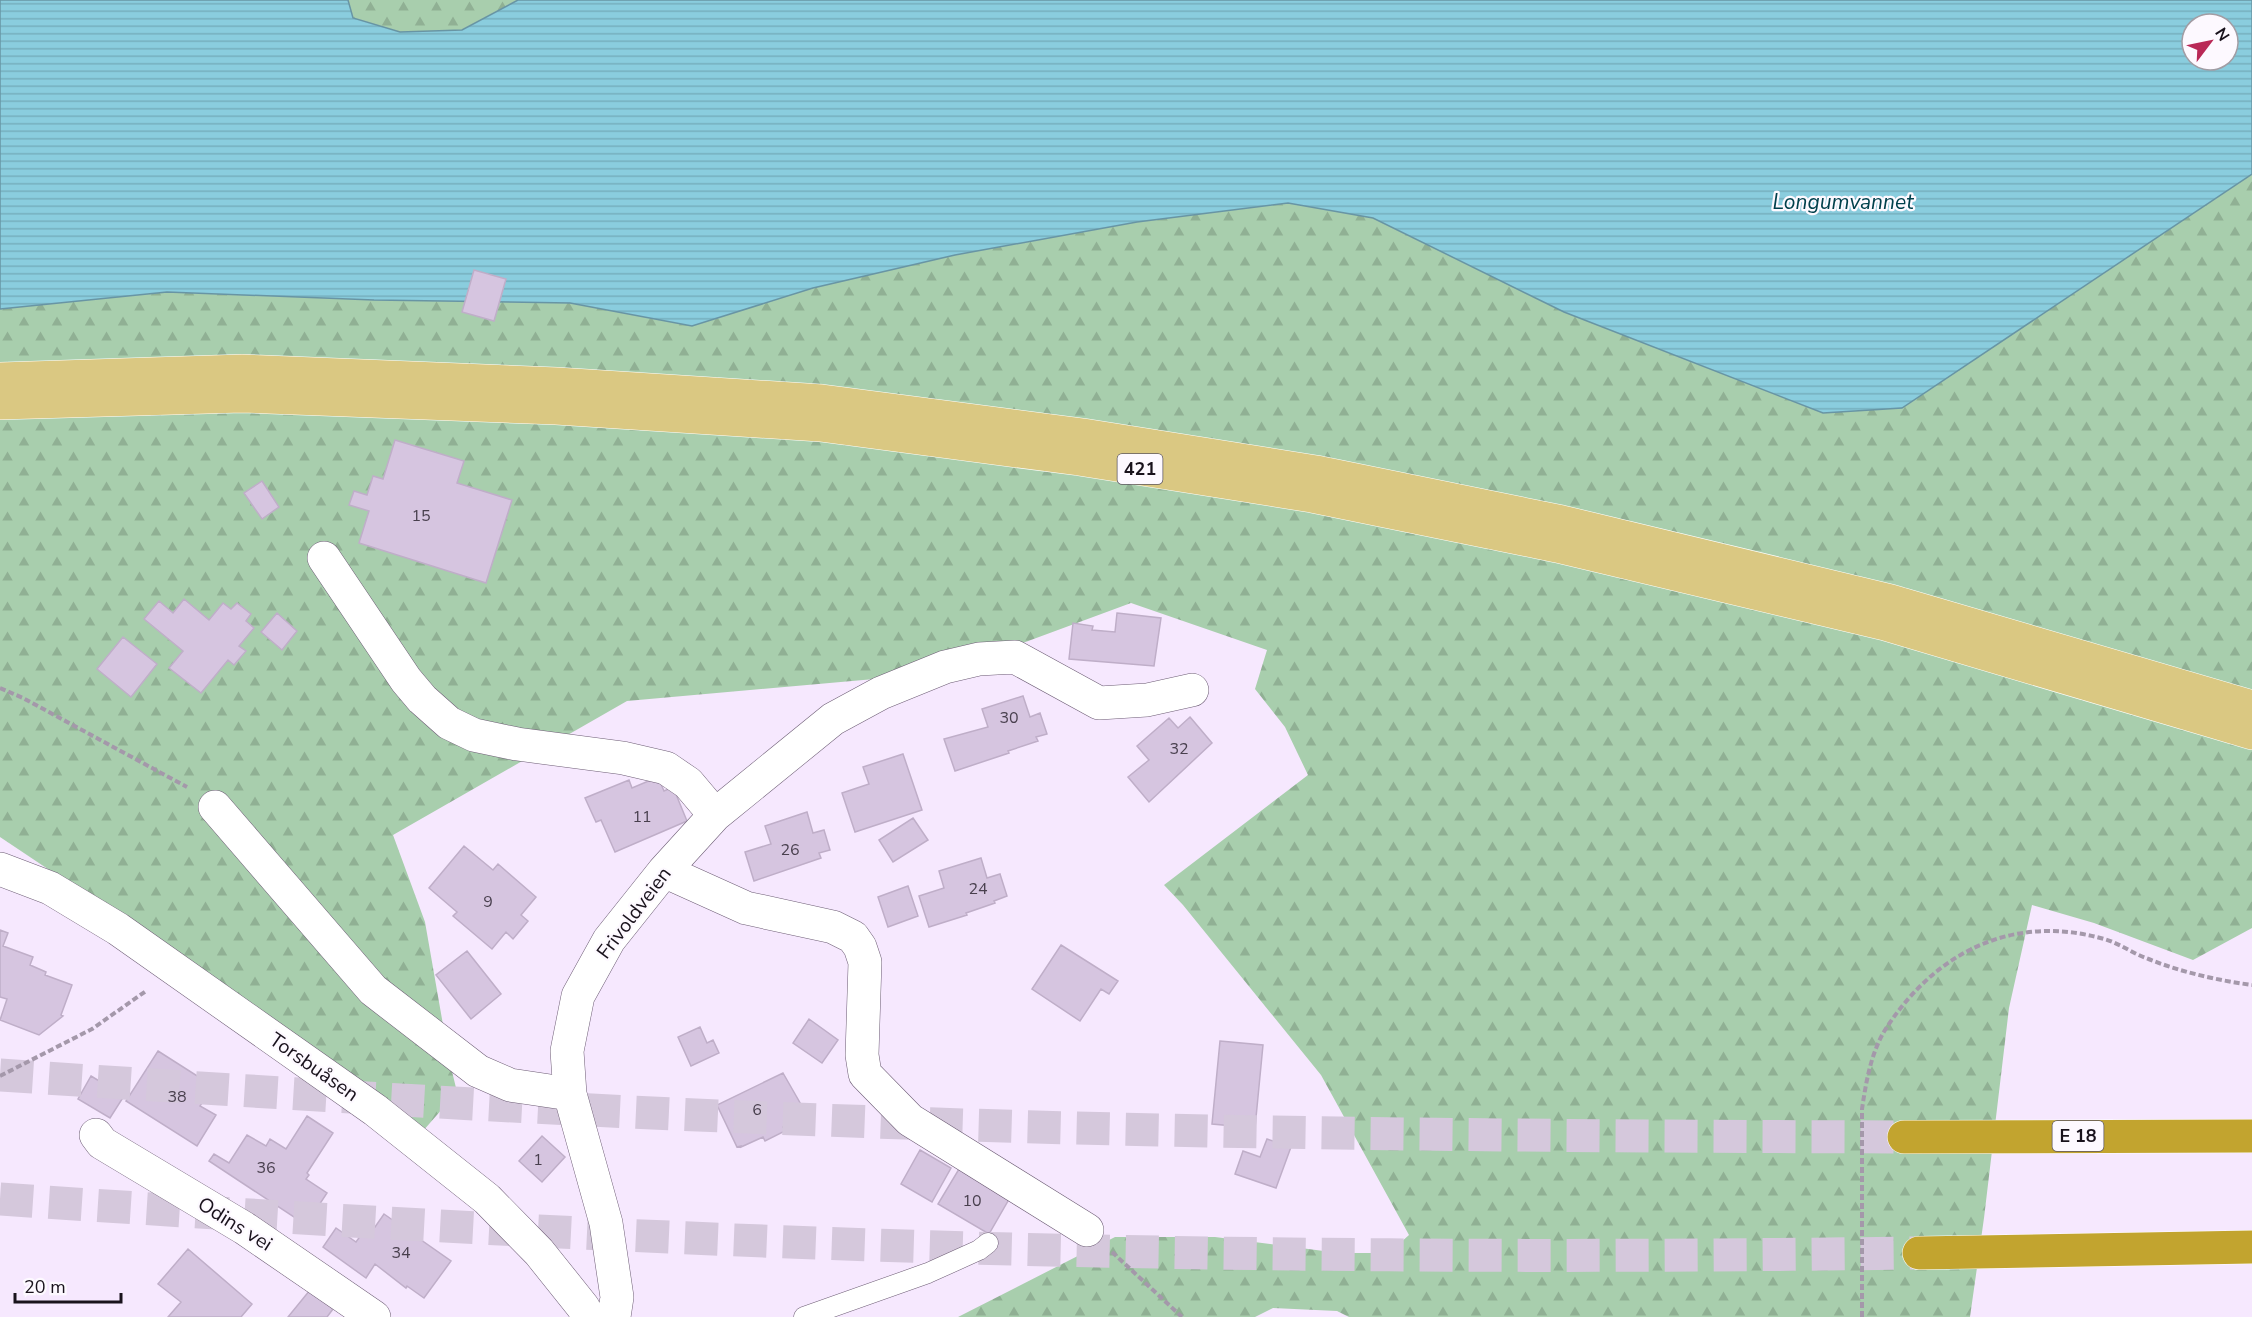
<svg xmlns="http://www.w3.org/2000/svg" width="2252" height="1317" font-family="'Nunito Sans',sans-serif">
	<style>
		.forest { fill: url(#forest-firs) }
		.water { fill: url(#water-rules); stroke: #6895a4; stroke-width: 1.5; fill-rule: evenodd }
		.building { fill: #d6c5e0; stroke: #bfaec8; stroke-width: 1.5 }
		.lines { fill: none; stroke-linecap: round; stroke-linejoin: round }
		.highway-tunnel { stroke: #d5c8dc; stroke-width: 33; stroke-dasharray: 33 16; stroke-linecap: butt }
		.lane-casing { stroke: #6d5d75; stroke-width: 21 }
		.street-casing { stroke: #6d5d75; stroke-width: 34 }
		.primary-casing { stroke: #fff; stroke-width: 34 }
		.highway-casing { stroke: #fff; stroke-width: 34 }
		.path { stroke: #a498aa; stroke-width: 4; stroke-dasharray: 6 3; stroke-linecap: butt }
		.lane { stroke: #fff; stroke-width: 20 }
		.street { stroke: #fff; stroke-width: 33 }
		.primary { stroke: #dac882; stroke-width: 33 }
		.highway { stroke: #c2a42f; stroke-width: 33 }
		.labels { text-anchor: middle; dominant-baseline: central; stroke-width: 4.5; stroke-linejoin: round; paint-order: stroke }
		.number-label { font-size: 16px; fill: #483f4d }
		.shield { fill: #fdf9ff; stroke: #5d5760; stroke-width: 1.5 }
		.shield-label { font-size: 18px; font-weight: bold; fill: #19121c }
		.street-label { font-size: 20px; fill: #19121c; stroke: #fdf9ff }
		.water-label { font-size: 21px; font-style: italic; fill: #00404c; stroke: #fdf9ff }
	</style>
	<defs>
		<pattern id="forest-firs" width="22" height="20" patternUnits="userSpaceOnUse" patternTransform="scale(1.5)"><rect width="22" height="20" fill="#a8cead"/><path d="M5 1l3.5 6h-7zM16 11l3.5 6h-7z" fill="#90b094"/></pattern>
		<pattern id="water-rules" width="6" height="5" patternUnits="userSpaceOnUse" patternTransform="scale(1.5)"><rect width="6" height="5" fill="#8acdde"/><path d="M0 2.5h6" fill="none" stroke="#76afbe"/></pattern>
	</defs>
	<rect width="100%" height="100%" fill="#f6e8fe"/>
	<path class="forest" d="M348,0H518L462,30L400,32L353,18Z
		M2252,174V928L2193,960L2094,923L2032,905L2009,1008L1984,1218L1970,1317H1349L1337,1311L1273,1308L1255,1317H958L1115,1237H1215L1339,1253H1389L1409,1235L1321,1075L1183,905L1164,885L1308,775L1285,727L1255,689L1267,650L1131,603L942,673L627,701L393,835L425,922L449,1059L457,1092L409,1147L175,954L0,837V309L167,292L374,300L570,303L692,326L812,288L955,255L1137,222L1288,203L1373,218L1564,312L1824,413L1902,407Z"/>
	<path class="water" d="M0,0H348L353,18L400,32L462,30L518,0H2252V174L1902,408L1823,413L1564,312L1373,218L1288,203L1137,222L955,255L813,288L692,326L570,303L374,300L167,292L0,309ZM2192,24H2228V60H2192Z"/>
	<path class="building" d="M474,270L506,279L494,321L462,312Z
		M395,440L464,461L457,483L512,500L486,583L359,543L369,511L349,505L354,491L367,495L373,476L383,479Z
		M262,481L279,507L262,519L244,493Z
		M184,599L209,620L223,603L231,609L237,603L251,614L246,621L254,628L239,646L246,651L234,665L228,660L201,693L169,668L183,651L144,619L159,601L173,613Z
		M277,613L297,631L282,650L261,632Z
		M1117,613L1161,618L1154,666L1069,659L1073,623L1093,626L1092,630L1115,632Z
		M123,637L157,664L131,697L97,669Z
		M1023,696L1030,717L1040,713L1047,734L1036,737L1038,741L1008,751L1009,753L955,771L944,739L988,727L982,709Z
		M1190,717L1212,743L1149,802L1128,777L1149,760L1137,746L1169,718L1178,728Z
		M903,754L922,810L855,832L842,793L869,784L863,767Z
		M658,777L664,791L673,787L687,821L615,852L601,820L596,822L585,798L629,780L632,788Z
		M807,812L813,833L824,830L830,850L819,853L821,858L754,881L745,852L771,844L765,826Z
		M913,818L928,840L893,862L879,840Z
		M464,846L493,870L498,864L536,897L521,915L528,921L513,939L506,932L492,949L453,916L457,912L429,888Z
		M981,858L987,878L1000,874L1007,896L994,901L995,903L966,913L967,915L929,927L919,896L944,888L939,871Z
		M908,886L918,916L888,927L878,897Z
		M0,930L8,933L3,946L33,957L30,965L46,972L45,975L72,985L61,1015L63,1016L39,1035L0,1020L7,999L0,997Z
		M1061,945L1118,981L1109,994L1101,989L1080,1021L1032,989Z
		M467,951L501,994L471,1019L436,975Z
		M809,1019L838,1040L822,1063L793,1043Z
		M700,1027L707,1043L713,1040L719,1053L691,1066L678,1037Z
		M1220,1041L1263,1045L1255,1128L1212,1124Z
		M158,1051L213,1086L200,1106L216,1115L197,1146L126,1101Z
		M783,1073L807,1115L783,1127L785,1131L765,1141L763,1137L741,1147V1146L737,1147L717,1105Z
		M91,1076L124,1096L110,1118L78,1099Z
		M307,1116L333,1133L307,1173L309,1175L306,1179L327,1193L306,1225L209,1161L214,1154L229,1163L247,1135L266,1146L270,1139L286,1149Z
		M542,1136L565,1157L542,1182L519,1161Z
		M1267,1139L1291,1147L1276,1188L1235,1174L1243,1151L1260,1157Z
		M920,1150L951,1168L932,1202L901,1184Z
		M962,1164L1012,1194L989,1234L938,1204Z
		M384,1214L451,1261L424,1298L407,1286L406,1288L375,1264L366,1278L323,1247L336,1228L356,1242L369,1224L375,1227Z
		M188,1249L252,1304L241,1317H168L181,1302L158,1284Z
		M310,1290L333,1309L327,1317H288Z"/>
	<g class="lines">
		<path class="highway-tunnel" d="M0,1075C274,1093 548,1110 822,1120C1182,1134 1543,1136 1904,1137
			M0,1199C238,1215 475,1229 713,1239C1115,1256 1517,1258 1919,1253"/>
		<defs>
			<path id="lane" d="M804,1317L928,1273L979,1250L988,1243"/>
			<path id="street" d="M324,558L406,680L422,699L449,723L474,735L517,744L623,758L666,768L688,783L715,815
				M215,807L373,990L478,1071L510,1085L570,1094
				M0,869L50,888L118,929L375,1110L487,1199L539,1252L583,1307L588,1317
				M664,871L746,908L833,927L853,937L860,947L865,962L862,1055L865,1074L910,1120L1087,1230
				M96,1135L102,1143L244,1228L374,1317
				M614,1317L617,1297L606,1223L570,1094L567,1051L578,996L609,940L664,871L715,815L833,719L881,693L945,667L979,659L1015,657L1099,703L1147,700L1192,690"/>
			<path id="primary" d="M0,379L242,371L557,384L822,401L1083,435L1316,472L1562,522L1891,601L2252,707
				M0,403L242,396L556,408L820,425L1079,459L1312,496L1557,546L1885,624L2252,733"/>
			<path id="highway" d="M1904,1137L2252,1136
				M1919,1253L2252,1247"/>
		</defs>
		<use href="#lane" class="lane-casing"/>
		<use href="#street" class="street-casing"/>
		<use href="#primary" class="primary-casing"/>
		<use href="#highway" class="highway-casing"/>
		<path class="path" d="M0,688L23,698L187,787
			M0,1076L92,1029L146,991
			M1112,1252L1182,1317
			M1862,1317V1109C1866,1082 1871,1053 1885,1030C1935,952 2013,913 2104,939C2119,943 2132,953 2146,958C2180,972 2216,980 2252,985"/>
		<use href="#lane" class="lane"/>
		<use href="#street" class="street"/>
		<use href="#primary" class="primary"/>
		<use href="#highway" class="highway"/>
	</g>
	<g class="labels">
		<g class="number-label">
			<text x="421" y="516">15</text>
			<text x="1009" y="718">30</text>
			<text x="1179" y="749">32</text>
			<text x="642" y="817">11</text>
			<text x="790" y="850">26</text>
			<text x="978" y="889">24</text>
			<text x="488" y="902">9</text>
			<text x="177" y="1097">38</text>
			<text x="757" y="1110">6</text>
			<text x="538" y="1160">1</text>
			<text x="266" y="1168">36</text>
			<text x="972" y="1201">10</text>
			<text x="401" y="1253">34</text>
		</g>
		<g class="shield">
			<rect x="1117.5" y="454" width="45" height="30" rx="4.5"/>
			<rect x="2052.5" y="1121" width="51" height="30" rx="4.5"/>
		</g>
		<g class="shield-label">
			<text x="1140" y="469">421</text>
			<text x="2078" y="1136">E 18</text>
		</g>
		<g class="street-label">
			<text transform="translate(634 913) rotate(-53)">Frivoldveien</text>
			<text transform="translate(314 1067) rotate(35)">Torsbuåsen</text>
			<text transform="translate(235 1224) rotate(32)">Odins vei</text>
		</g>
		<g class="water-label">
			<text x="1843" y="202">Longumvannet</text>
		</g>
	</g>
	<g transform="translate(2210 42) rotate(58)"><circle r="28" fill="#fdf9ff" stroke="#a29da4" stroke-width="1.5"/>
	<path d="M0-4.5L10 22L0 15L-10 22Z" fill="#b92957"/>
	<text y="-9" font-size="16" font-weight="bold" text-anchor="middle" fill="#19121c">N</text>
	</g>
	<path d="M15 1293v9h106v-9" fill="none" stroke="#19121c" stroke-width="3"/>
	<text x="24" y="1293" font-size="18" fill="#19121c" stroke="#fdf9ff" stroke-width="4.5" paint-order="stroke">20 m</text>
</svg>
